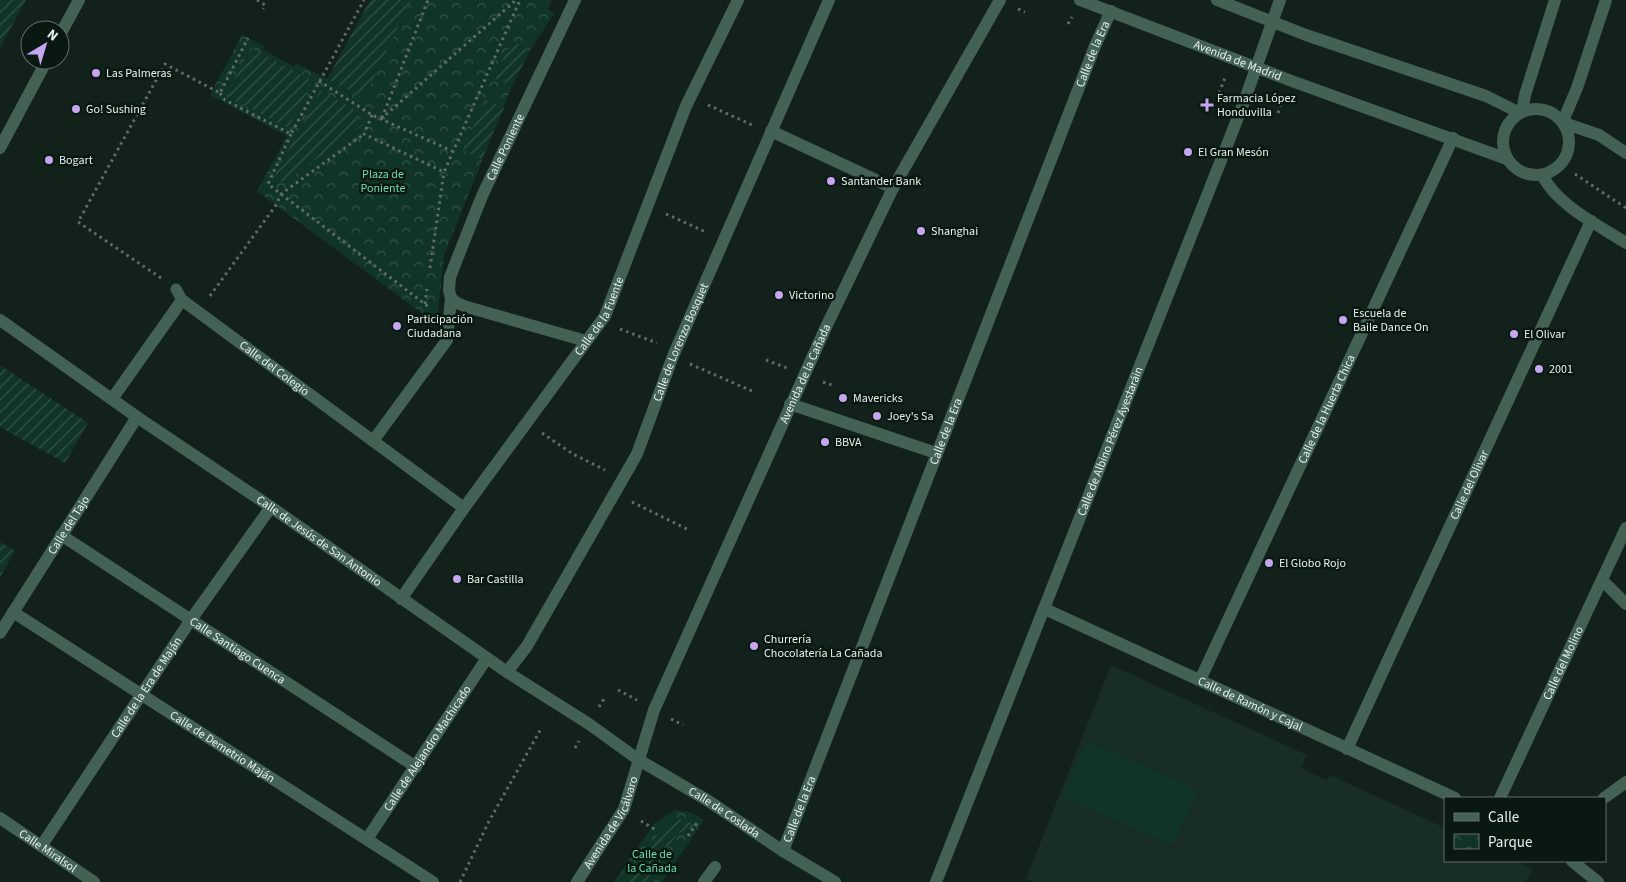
<svg xmlns="http://www.w3.org/2000/svg" width="1626" height="882" font-family="'Source Sans 3',sans-serif">
	<style>
		.built { fill: #182d24 }
		.grass { fill: #103527 }
		.park { fill: url(#park-crowns) }
		.garden { fill: url(#garden-furrows) }
		.lines { fill: none; stroke-linecap: round; stroke-linejoin: round }
		.path { stroke: #606d67; stroke-width: 3; stroke-dasharray: 2.5 4; stroke-linecap: butt }
		.service { stroke: #436254; stroke-width: 11 }
		.minor { stroke: #436254; stroke-width: 12 }
		.tertiary { stroke: #436254; stroke-width: 12 }
		.poi-dot { fill: #c6a6f0; stroke: #0a1812; stroke-width: 2 }
		.labels { text-anchor: middle; dominant-baseline: central; stroke-width: 5; stroke-linejoin: round; paint-order: stroke }
		.street-label { font-size: 12px; fill: #e6efeb; stroke: #0a1812 }
		.poi-label { font-size: 12px; fill: #e6efeb; stroke: #0a1812; text-anchor: start }
		.park-label { font-size: 12px; fill: #67dbad; stroke: #0a1812 }
	</style>
	<defs>
		<pattern id="park-crowns" width="20" height="18" patternUnits="userSpaceOnUse" patternTransform="scale(1.25)"><rect width="20" height="18" fill="#103527"/><path d="M2 6a3 3 0 1 1 6 0M12 15a3 3 0 1 1 6 0" fill="none" stroke="#335346"/></pattern>
		<pattern id="garden-furrows" width="10" height="10" patternUnits="userSpaceOnUse" patternTransform="scale(1.25)"><rect width="10" height="10" fill="#103527"/><path d="M-1 1l2-2M0 10L10 0M9 11l2-2" fill="none" stroke="#335346"/></pattern>
	</defs>
	<rect width="100%" height="100%" fill="#13211b"/>
	<path class="built" d="M1111,665L1307,755L1301,768L1327,780L1330,775L1445,828V861H1516L1533,869L1526,882H1033L1026,879Z"/>
	<path class="grass" d="M1087,741L1198,790L1173,846L1062,797Z"/>
	<path class="park" d="M411,0H552L548,9L554,14L530,50L512,86L444,255L438,314L432,321L257,191L287,136L210,95L242,35L264,46L262,49L293,66L296,63L364,98Z
		M675,810L689,812L704,820L662,882H614L653,825Z"/>
	<path class="garden" d="M0,0H26L0,48Z
		M370,0H411L364,98L327,79Z
		M512,41L530,50L512,86L494,78Z
		M251,48L313,81L288,128L230,98L228,92Z
		M320,91L352,108L363,125L283,183L274,177Z
		M485,100L504,108L482,159L463,150Z
		M0,365L88,423L65,463L0,427Z
		M0,542L15,551L0,577Z
		M679,819L691,823L686,831L678,833L645,882H626L663,827L670,821Z"/>
	<g class="lines">
		<path class="path" d="M257,0L265,5L263,9
			M1018,9L1025,12
			M1068,24L1072,17
			M319,81L372,115L452,151
			M220,93L225,100L291,134L364,0
			M1219,93L1225,78
			M708,105L752,125
			M1278,113L1283,98
			M372,115L364,134L444,172L520,0
			M382,118L428,0
			M381,119L516,0
			M291,134L268,184L430,308
			M1575,174L1626,208
			M666,214L706,232
			M430,268L444,172
			M161,278L78,222L165,64L220,93L248,38
			M210,296L276,205L281,194L364,134
			M425,304L427,289
			M620,329L657,343
			M766,360L787,368
			M690,364L752,391
			M823,382L832,385
			M542,433L573,454L605,470
			M632,502L689,530
			M618,690L637,700
			M599,707L605,697
			M671,719L683,725
			M575,748L579,741
			M641,821L656,830
			M688,836L697,823
			M460,882L489,821L542,727"/>
		<path class="service" d="M176,289L182,300"/>
		<g class="minor">
			<path d="M60,35L79,0"/>
			<path d="M1522,112L1525,95L1555,0"/>
			<path d="M1563,121L1577,88L1606,0"/>
			<path d="M771,131L893,188"/>
			<path d="M0,148L47,60"/>
			<path d="M451,298L457,303L467,307L586,341"/>
			<path id="s1" d="M0,320L137,417L271,507L507,672L589,724L639,760L707,800L783,851L835,882"/>
			<path id="s2" d="M112,399L182,300L464,508"/>
			<path d="M790,404L936,453"/>
			<path id="s3" d="M373,441L447,340L451,298L449,290L450,277L482,196L575,0"/>
			<path id="s4" d="M61,535L416,767"/>
			<path d="M1602,580L1626,604"/>
			<path id="s5" d="M401,599L464,508L605,316L686,106L738,0"/>
			<path id="s6" d="M1045,609L1455,798"/>
			<path id="s7" d="M13,612L433,882"/>
			<path id="s8" d="M0,633L137,417"/>
			<path id="s9" d="M507,672L527,646L637,454L673,356L829,0"/>
			<path id="s10" d="M1200,680L1453,138"/>
			<path id="s11" d="M1347,749L1591,221"/>
			<path id="s12" d="M1500,798L1626,528"/>
			<path d="M1604,798L1626,782"/>
			<path id="s13" d="M0,818L94,882"/>
			<path id="s14" d="M367,839L487,658"/>
			<path id="s15" d="M42,845L190,621L271,507"/>
			<path id="s16" d="M783,851L1095,46L1111,11"/>
			<path d="M1572,861L1598,882"/>
			<path id="s17" d="M577,882L624,809L654,710L826,327L893,188L1000,0"/>
			<path d="M704,882L715,867"/>
			<path id="s18" d="M936,882L1244,102L1280,0"/>
		</g>
		<g class="tertiary">
			<path id="s19" d="M1080,0L1289,80L1507,159"/>
			<path d="M1217,0L1306,35L1486,96L1520,113"/>
			<circle cx="1536" cy="142" r="33"/>
			<path d="M1564,123L1599,135L1626,153"/>
			<path d="M1542,175C1559,207 1597,224 1626,243"/>
		</g>
	</g>
	<g class="poi-dot">
		<circle cx="96" cy="73" r="5"/>
		<path d="M1204.5 97.5h5v5h5v5h-5v5h-5v-5h-5v-5h5z"/>
		<circle cx="76" cy="109" r="5"/>
		<circle cx="1188" cy="152" r="5"/>
		<circle cx="49" cy="160" r="5"/>
		<circle cx="831" cy="181" r="5"/>
		<circle cx="921" cy="231" r="5"/>
		<circle cx="779" cy="295" r="5"/>
		<circle cx="1343" cy="320" r="5"/>
		<circle cx="397" cy="326" r="5"/>
		<circle cx="1514" cy="334" r="5"/>
		<circle cx="1539" cy="369" r="5"/>
		<circle cx="843" cy="398" r="5"/>
		<circle cx="877" cy="416" r="5"/>
		<circle cx="825" cy="442" r="5"/>
		<circle cx="1269" cy="563" r="5"/>
		<circle cx="457" cy="579" r="5"/>
		<circle cx="754" cy="646" r="5"/>
	</g>
	<g class="labels">
		<g class="street-label">
			<text stroke="none"><textPath href="#s16" startOffset="855">Calle de la Era</textPath></text>
			<text stroke="none"><textPath href="#s19" startOffset="169">Avenida de Madrid</textPath></text>
			<text stroke="none"><textPath href="#s3" startOffset="330">Calle Poniente</textPath></text>
			<text stroke="none"><textPath href="#s5" startOffset="346">Calle de la Fuente</textPath></text>
			<text stroke="none"><textPath href="#s9" startOffset="374">Calle de Lorenzo Bosquet</textPath></text>
			<text stroke="none"><textPath href="#s2" startOffset="236">Calle del Colegio</textPath></text>
			<text stroke="none"><textPath href="#s17" startOffset="559">Avenida de la Cañada</textPath></text>
			<text stroke="none"><textPath href="#s10" startOffset="299">Calle de la Huerta Chica</textPath></text>
			<text stroke="none"><textPath href="#s16" startOffset="450">Calle de la Era</textPath></text>
			<text stroke="none"><textPath href="#s18" startOffset="474">Calle de Albino Pérez Ayestaráin</textPath></text>
			<text stroke="none"><textPath href="#s11" startOffset="291">Calle del Olivar</textPath></text>
			<text stroke="none"><textPath href="#s8" startOffset="128">Calle del Tajo</textPath></text>
			<text stroke="none"><textPath href="#s1" startOffset="388">Calle de Jesús de San Antonio</textPath></text>
			<text stroke="none"><textPath href="#s4" startOffset="211">Calle Santiago Cuenca</textPath></text>
			<text stroke="none"><textPath href="#s12" startOffset="149">Calle del Molino</textPath></text>
			<text stroke="none"><textPath href="#s15" startOffset="189">Calle de la Era de Maján</textPath></text>
			<text stroke="none"><textPath href="#s6" startOffset="226">Calle de Ramón y Cajal</textPath></text>
			<text stroke="none"><textPath href="#s7" startOffset="249">Calle de Demetrio Maján</textPath></text>
			<text stroke="none"><textPath href="#s14" startOffset="109">Calle de Alejandro Machicado</textPath></text>
			<text stroke="none"><textPath href="#s16" startOffset="45">Calle de la Era</textPath></text>
			<text stroke="none"><textPath href="#s1" startOffset="876">Calle de Coslada</textPath></text>
			<text stroke="none"><textPath href="#s17" startOffset="69">Avenida de Vicálvaro</textPath></text>
			<text stroke="none"><textPath href="#s13" startOffset="58">Calle Miralsol</textPath></text>
		</g>
		<g class="poi-label">
			<text x="106" y="73">Las Palmeras</text>
			<text x="1217" y="98">Farmacia López<tspan x="1217" dy="14">Honduvilla</tspan></text>
			<text x="86" y="109">Go! Sushing</text>
			<text x="1198" y="152">El Gran Mesón</text>
			<text x="59" y="160">Bogart</text>
			<text x="841" y="181">Santander Bank</text>
			<text x="931" y="231">Shanghai</text>
			<text x="789" y="295">Victorino</text>
			<text x="1353" y="313">Escuela de<tspan x="1353" dy="14">Baile Dance On</tspan></text>
			<text x="407" y="319">Participación<tspan x="407" dy="14">Ciudadana</tspan></text>
			<text x="1524" y="334">El Olivar</text>
			<text x="1549" y="369">2001</text>
			<text x="853" y="398">Mavericks</text>
			<text x="887" y="416">Joey's Sa</text>
			<text x="835" y="442">BBVA</text>
			<text x="1279" y="563">El Globo Rojo</text>
			<text x="467" y="579">Bar Castilla</text>
			<text x="764" y="639">Churrería<tspan x="764" dy="14">Chocolatería La Cañada</tspan></text>
		</g>
		<g class="park-label">
			<text x="383" y="174">Plaza de<tspan x="383" dy="14">Poniente</tspan></text>
			<text x="652" y="854">Calle de<tspan x="652" dy="14">la Cañada</tspan></text>
		</g>
	</g>
	<rect x="1444" y="797" width="162" height="65" fill="#0a1812" stroke="#626e69"/>
	<rect x="1454" y="813" width="25" height="8" fill="#436254" stroke="#626e69"/>
	<text x="1488" y="822" font-size="15" fill="#e6efeb">Calle</text>
	<rect x="1454" y="834" width="25" height="15" fill="url(#park-crowns)" stroke="#626e69"/>
	<text x="1488" y="847" font-size="15" fill="#e6efeb">Parque</text>
	<g transform="translate(45 45) rotate(38)"><circle r="24" fill="#0a1812" stroke="#626e69"/>
	<path d="M0-4L9 19L0 12L-9 19Z" fill="#c6a6f0"/>
	<text y="-8" font-size="14" font-weight="bold" text-anchor="middle" fill="#e6efeb">N</text>
	</g>
</svg>
